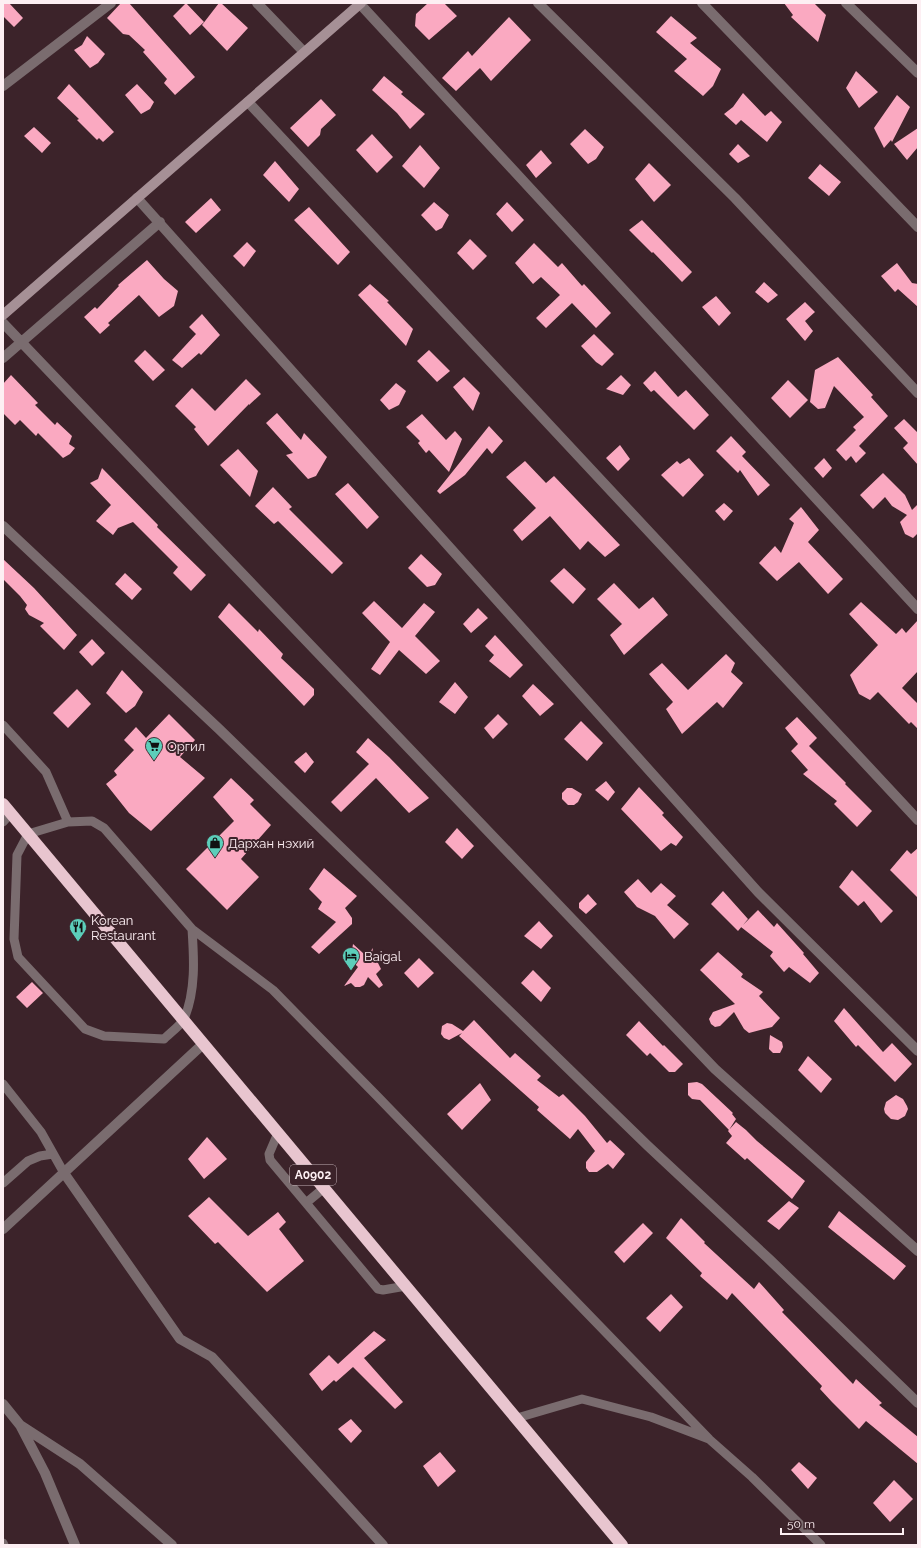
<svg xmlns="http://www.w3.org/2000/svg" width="921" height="1548" font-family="Raleway,sans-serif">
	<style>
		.building { fill: #faa9c1 }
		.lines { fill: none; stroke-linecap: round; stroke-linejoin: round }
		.lane { stroke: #7a6c6f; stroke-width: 9 }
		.street { stroke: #7a6c6f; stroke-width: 10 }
		.secondary { stroke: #a69096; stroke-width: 10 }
		.highway { stroke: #e8c5cf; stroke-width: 12 }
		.labels { text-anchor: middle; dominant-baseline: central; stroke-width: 4; stroke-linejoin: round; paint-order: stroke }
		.shield { fill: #3c232a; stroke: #c3b2b7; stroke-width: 1 }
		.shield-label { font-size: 12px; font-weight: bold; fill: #fdeff3 }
		.poi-label { font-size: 13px; fill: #fdeff3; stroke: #3c232a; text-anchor: start }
	</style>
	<rect width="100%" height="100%" fill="#3c232a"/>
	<path class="building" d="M3,3H9L23,18L14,27L3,16Z
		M121,3H129L195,77L175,95L164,83L167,79L143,52L145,50L129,35L123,34L107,18Z
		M186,3L204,22L190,35L173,16Z
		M219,3H221L248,28L227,51L202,25Z
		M428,3H444L457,16L429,40L415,26L416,14Z
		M784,3H814L826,15L818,42L791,17L793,15Z
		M671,16L697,38L690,43L721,69L713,86L703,96L674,71L687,59L656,32Z
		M509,17L531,40L491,81L480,68L456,91L442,78L468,51L472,56Z
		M87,36L105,54L98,63L90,68L74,50L82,45Z
		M856,71L878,92L859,108L846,88Z
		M384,76L403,92L401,94L425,114L410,129L397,113L372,90Z
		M69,84L114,132L103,142L99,138L97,140L77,120L79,119L57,98Z
		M137,84L154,102L150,109L141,114L125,95Z
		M743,93L765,116L771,111L782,122L767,142L741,120L736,125L724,114L733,107Z
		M897,95L910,107L892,142L891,140L884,148L874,128Z
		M321,99L336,115L321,129L320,135L308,147L290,128Z
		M34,127L51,143L42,153L24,136Z
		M918,128V147L907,160L894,144Z
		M585,129L604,147L596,159L588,164L570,144Z
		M372,134L393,157L377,173L356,150Z
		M738,144L750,156L738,163L729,154Z
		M420,145L440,168L424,188L402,166Z
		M541,150L552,163L536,178L526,165Z
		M275,161L299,189L289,202L263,175Z
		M649,163L671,185L654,202L635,179Z
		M820,164L841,182L829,196L808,178Z
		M211,198L221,210L196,233L185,222Z
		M434,202L449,215L442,228L436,231L421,215Z
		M507,202L524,220L512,232L496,214Z
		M309,207L350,252L338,265L294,220Z
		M642,220L692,272L682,282L653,252L652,253L629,230Z
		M470,239L487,256L473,270L457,253Z
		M247,242L256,251L244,267L233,256Z
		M534,243L558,267L562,263L582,286L584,284L611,313L596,328L572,303L546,328L536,318L560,295L541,277L533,284L515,263Z
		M147,260L164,279L178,291L174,306L159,317L139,295L108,323L110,325L100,334L84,317L95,307L97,309L119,286L118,285Z
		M897,263L912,283L918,284V307L898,289L895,292L881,276Z
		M764,282L778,295L768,303L755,292Z
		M370,284L389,301L387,302L413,329L406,346L358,295Z
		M716,296L731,313L719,326L702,307Z
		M805,302L815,312L805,321L813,331L805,341L786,319Z
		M202,314L220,335L201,355L199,353L182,368L172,360L196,334L189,327Z
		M594,334L614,354L602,366L596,362L581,346Z
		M145,350L165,370L153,381L134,361Z
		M429,350L450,371L437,382L417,361Z
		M838,357L873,395L871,397L888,416L859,446L866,453L856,463L851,456L846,461L836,450L856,430L853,427L864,417L834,386L825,408L818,409L810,402L815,370Z
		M655,371L678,397L686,390L709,415L694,430L654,390L651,392L643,383Z
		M11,375L38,403L35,405L55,425L57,422L72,436L69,444L75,448L70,454L63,458L38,433L36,436L20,420L15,425L3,413V384Z
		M621,375L631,385L623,395L606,389Z
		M464,377L480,393L473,411L453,387Z
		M246,379L261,394L249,405V404L208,446L194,429L196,427L175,406L192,388L215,411Z
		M788,380L808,400L790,418L771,398Z
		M396,383L406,391L399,405L389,410L380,400Z
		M277,413L301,440L304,433L327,457L316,476L308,479L286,455L293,453L266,423Z
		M422,414L446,440L455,431L462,439L449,472L429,450L426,453L418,443L420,441L406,427Z
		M904,419L918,433V465L903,448L908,443L894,428Z
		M489,426L503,441L492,454L487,448L465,475L440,494L437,491Z
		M731,436L746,452L742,456L770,485L758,496L740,470L738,473L716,451Z
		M620,445L630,459L618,471L606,458Z
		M238,449L258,471L250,497L220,465Z
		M689,458L704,475L683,497L661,475L677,461L680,464Z
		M824,458L832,468L823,478L814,468Z
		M525,461L546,483L554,476L620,545L605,557L588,541L580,550L550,516L522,541L513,530L536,508L506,477Z
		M102,468L158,525L157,527L206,575L191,591L173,573L178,567L133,522L118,528L113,535L96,521L111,505L90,483L98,479Z
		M883,473L905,495L912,510L918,504V533L913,538L905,534L900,522L907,515L892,506L885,497L873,509L860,495Z
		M348,483L379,517L367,529L335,494Z
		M273,487L292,507L289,509L343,563L332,574L278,521L274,524L255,506Z
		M724,503L733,511L724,521L715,511Z
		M801,507L819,530L808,542L843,579L828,594L799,562L777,581L759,563L775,546L781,553L794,523L789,519Z
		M421,554L442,574L435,585L427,587L408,568Z
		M3,559L34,588L77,635L64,650L40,626L44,623L29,615L25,609L27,605L20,596L3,579Z
		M564,568L586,589L573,604L550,581Z
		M125,573L142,589L132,600L115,584Z
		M614,583L639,609L653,597L668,615L624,655L610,635L622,624L597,599Z
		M374,601L402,628L424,603L435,612L415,636L440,661L426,674L399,650L380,675L371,669L390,642L362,613Z
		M861,602L896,634L902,628L906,633L918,620V671L902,688L918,704V729L911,722L909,724L878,692L870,700L859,694L850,675L878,645L849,614Z
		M229,603L258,632L259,629L283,654L281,658L314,689V695L304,706L218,617Z
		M478,608L488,618L471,633L463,624Z
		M495,635L523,665L510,678L489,661L494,655L485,646Z
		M92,639L105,653L92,666L79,652Z
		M726,654L735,663L731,672L743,683L723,708L717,702L682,734L666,709L673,702L649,674L662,663L688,690Z
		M122,670L143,692L135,706L126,713L106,693Z
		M455,682L468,697L455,714L439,702Z
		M533,684L554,704L540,716L522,696Z
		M77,689L91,704L68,728L53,713Z
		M169,714L195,740L180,757L205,778L151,831L129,813L106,784L117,775L114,771L134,750L124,740L136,727L146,738Z
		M498,714L508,724L493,739L484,728Z
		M797,717L817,738L809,746L846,783L845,784L872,811L857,827L834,804L837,801L803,774L808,770L791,751L798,744L785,728Z
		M581,721L603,743L587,761L564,739Z
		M368,738L389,757L429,798L409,813L376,778L341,812L331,802L369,764L356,752Z
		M306,752L314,762L305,773L294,762Z
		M231,778L254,800L250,804L271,825L241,859L259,877L227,910L186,869L234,821L213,797Z
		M606,781L615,792L608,801L595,790Z
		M639,787L664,813L662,815L683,837L676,846L671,843L661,851L621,809Z
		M567,788H572L582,794L578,802L574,805H568L562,799V793Z
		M457,828L474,846L462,859L445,842Z
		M918,848V898L890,870L907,850L911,854Z
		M324,868L357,896L345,908L352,918V924L319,954L311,947L336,922L318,909L322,902L309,889Z
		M852,870L893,911L881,923L864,901L858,906L839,887Z
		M638,879L651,893L661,883L676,896L667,905L689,924L674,939L655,916L637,907L624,892Z
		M723,891L748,919L738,931L711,904Z
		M588,894L597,904L586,914L579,908V903Z
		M758,910L774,927L777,923L804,953L803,954L819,973L810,983L789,967L784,972L770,956L773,952L741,927Z
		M539,921L553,936L541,949L524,936Z
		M353,944L363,953L366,957L373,948L371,959L377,961L381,969L376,974L383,985L379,988L368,977L364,985L360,987H355L351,983L344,986L358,967L348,957H351Z
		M718,952L743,974L741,977L763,992L759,996L780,1018L772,1027L749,1033L744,1029L734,1012L720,1026L715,1027L711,1024L709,1019L713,1012L735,1004L700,970Z
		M419,958L434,973L418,988L404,973Z
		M533,970L551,988L541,1002L521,983Z
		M32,982L43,993L27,1008L16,997Z
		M844,1008L883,1052L892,1043L912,1064L895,1082L858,1045L856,1047L834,1021Z
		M474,1020L510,1058L515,1053L541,1076L537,1080L559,1097L563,1094L585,1116L607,1143L610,1140L625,1154L613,1169L608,1164L597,1172H589L586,1168V1162L595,1151L578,1129L570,1139L537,1110L539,1107L459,1036L462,1033L449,1040L444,1038L441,1034L442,1026L447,1023L452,1024L463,1031Z
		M639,1021L663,1046L664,1045L683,1064L675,1072H669L650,1053L647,1056L626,1035Z
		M770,1035L782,1042L783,1047L780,1053H773L769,1049Z
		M808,1056L832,1079L821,1093L798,1070Z
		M697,1082L702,1084L733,1113L732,1114L736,1119L729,1130L700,1100L692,1099L688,1095V1083Z
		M480,1083L491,1100L462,1130L447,1114Z
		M896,1095L903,1099L907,1106L908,1109L905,1116L898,1120L891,1119L885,1113L884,1109L886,1102Z
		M736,1122L746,1130L757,1141L805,1181L792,1199L747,1158L745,1160L726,1143L732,1136L728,1131Z
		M207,1137L227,1159L204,1179L188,1159Z
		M209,1197L248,1236L278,1212L286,1222L279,1229L304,1261L267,1292L218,1242L215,1244L188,1216Z
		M789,1201L799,1208L779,1230L767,1221Z
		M839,1211L906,1266L894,1280L828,1227Z
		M681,1218L705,1242L704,1243L754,1289L759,1282L784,1310L782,1312L853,1384L856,1379L882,1403L879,1405L918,1437V1464L866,1421L859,1429L832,1402L820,1389L822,1386L732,1293L727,1300L700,1276L702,1273L666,1238Z
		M643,1223L653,1233L624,1263L614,1252Z
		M671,1294L683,1307L660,1332L646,1318Z
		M374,1331L386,1340L364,1358L403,1402L395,1409L353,1367L336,1382L334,1380L322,1391L309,1374L329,1355L338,1364Z
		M351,1419L362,1431L351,1443L338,1429Z
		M440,1452L456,1471L438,1487L423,1466Z
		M799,1462L817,1478L808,1489L791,1470Z
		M894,1480L913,1499L890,1522L873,1503Z"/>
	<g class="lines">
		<path class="lane" d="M3,725L46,772L68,822
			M92,821L104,828L192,929C194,958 196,991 184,1019C180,1026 170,1033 164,1039L104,1036L85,1029L18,957L14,939L17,855L28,834L68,822Z
			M3,822L11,813
			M192,929L273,990L377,1096L709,1439
			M3,1084L41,1132L64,1173
			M278,1133L269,1154L270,1160L378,1289L383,1290L406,1286
			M3,1183L28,1161L40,1156L53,1154
			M306,1203L324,1188
			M517,1418L582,1399L651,1417L709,1439L752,1477L821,1545
			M3,1543L4,1545"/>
		<path class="street" d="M257,3L304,52
			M538,3L735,198L918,393
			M702,3L918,227
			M846,3L918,73
			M360,4L918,609
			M3,86L111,3
			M248,102L918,820
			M137,198L758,892L918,1051
			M3,323L715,1069L918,1251
			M3,358L160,222
			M3,526L219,729L648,1146L770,1260L918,1403
			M64,1173L180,1339L212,1357L383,1545
			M3,1229L203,1044
			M3,1404L20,1425L80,1464L172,1545
			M20,1425L45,1473L75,1545"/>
		<path class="secondary" d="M3,315L361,3"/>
		<path class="highway" d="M3,804L622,1545"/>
	</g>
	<defs>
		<symbol id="supermarket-pin" viewBox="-11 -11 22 30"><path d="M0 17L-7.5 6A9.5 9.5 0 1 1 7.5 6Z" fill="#5cceba" stroke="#3c232a"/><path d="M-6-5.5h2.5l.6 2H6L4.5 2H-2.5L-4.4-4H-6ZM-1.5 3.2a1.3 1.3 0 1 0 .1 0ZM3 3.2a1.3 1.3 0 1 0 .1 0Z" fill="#111"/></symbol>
		<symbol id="shop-pin" viewBox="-11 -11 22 30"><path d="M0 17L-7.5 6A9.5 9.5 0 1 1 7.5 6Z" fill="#5cceba" stroke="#3c232a"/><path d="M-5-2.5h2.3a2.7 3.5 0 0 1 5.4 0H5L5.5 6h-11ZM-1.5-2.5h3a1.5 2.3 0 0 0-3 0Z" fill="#111"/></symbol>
		<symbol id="restaurant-pin" viewBox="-11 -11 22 30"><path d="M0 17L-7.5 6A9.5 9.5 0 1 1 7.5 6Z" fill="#5cceba" stroke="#3c232a"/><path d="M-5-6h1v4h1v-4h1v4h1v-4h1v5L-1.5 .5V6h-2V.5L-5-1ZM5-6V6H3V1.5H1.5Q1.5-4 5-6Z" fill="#111"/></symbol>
		<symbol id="hotel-pin" viewBox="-11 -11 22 30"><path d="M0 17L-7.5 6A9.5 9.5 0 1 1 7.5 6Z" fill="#5cceba" stroke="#3c232a"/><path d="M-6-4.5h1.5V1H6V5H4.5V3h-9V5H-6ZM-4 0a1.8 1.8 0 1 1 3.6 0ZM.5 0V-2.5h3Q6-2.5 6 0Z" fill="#111"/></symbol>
	</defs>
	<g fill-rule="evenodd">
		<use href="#supermarket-pin" x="144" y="736" width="20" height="27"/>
		<use href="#shop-pin" x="205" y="833" width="20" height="27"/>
		<use href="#restaurant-pin" x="68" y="917" width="20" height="27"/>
		<use href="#hotel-pin" x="341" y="946" width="20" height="27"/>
	</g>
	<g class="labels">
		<rect class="shield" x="290" y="1165" width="46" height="20" rx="3"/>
		<g class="shield-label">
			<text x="313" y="1175">A0902</text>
		</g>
		<g class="poi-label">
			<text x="167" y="746">Оргил</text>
			<text x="228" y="843">Дархан нэхий</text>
			<text x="91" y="920">Korean<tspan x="91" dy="15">Restaurant</tspan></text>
			<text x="364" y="956">Baigal</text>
		</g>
	</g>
	<rect width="921" height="1548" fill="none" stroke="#fdeff3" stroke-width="8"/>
	<path d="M781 1528v6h122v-6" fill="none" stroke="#fdeff3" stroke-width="2"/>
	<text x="787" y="1528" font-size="12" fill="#fdeff3" stroke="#3c232a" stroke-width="3" paint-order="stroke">50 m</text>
</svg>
